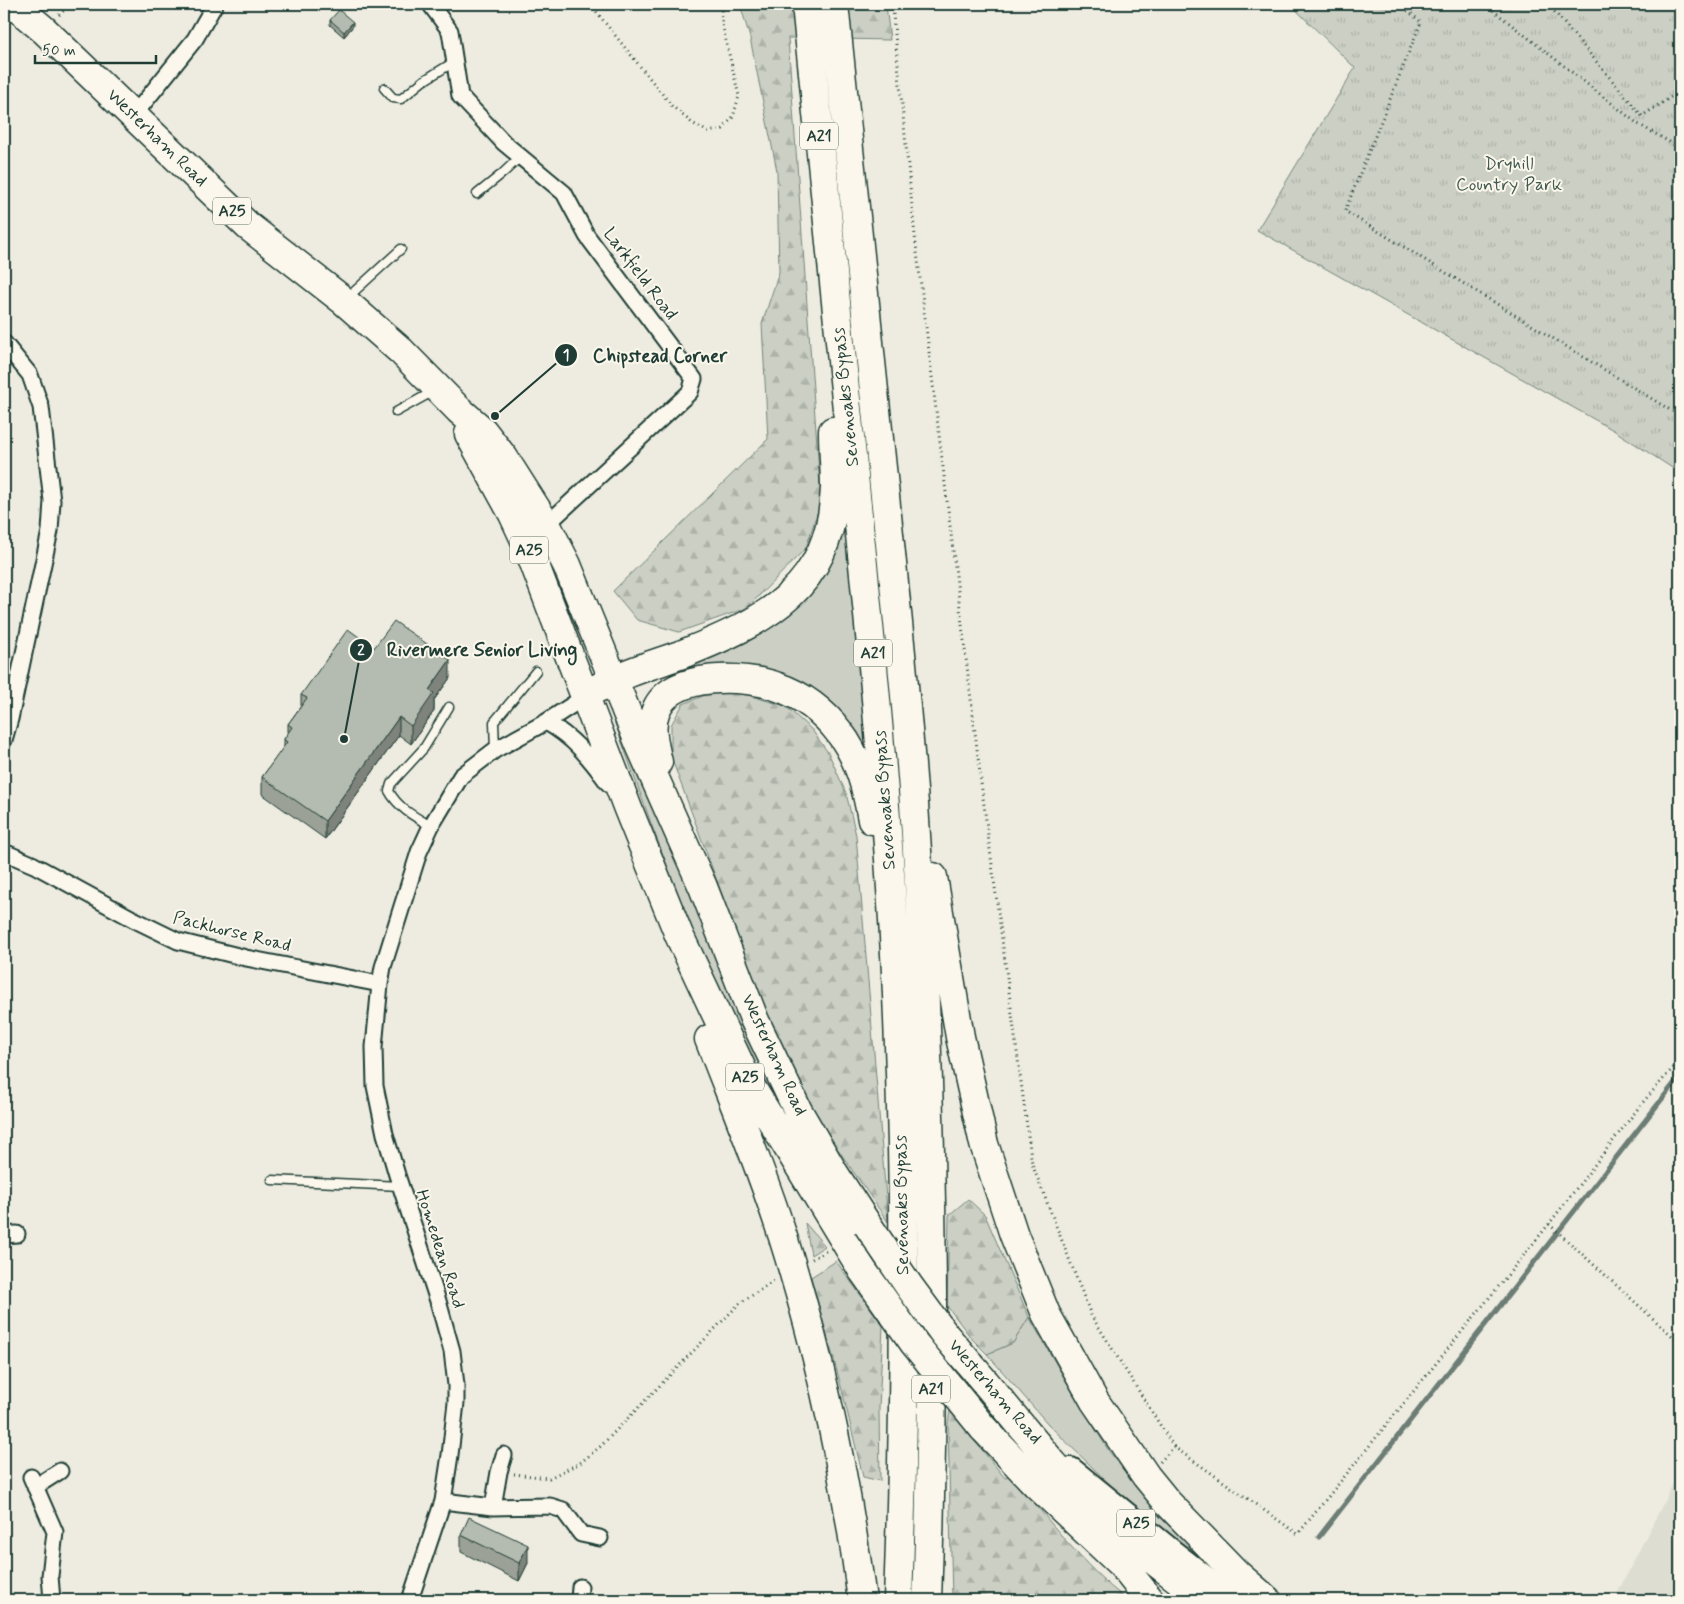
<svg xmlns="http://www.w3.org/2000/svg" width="1684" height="1604" font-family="Mynerve,sans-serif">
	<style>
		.built { fill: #ddddd2 }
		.grass { fill: #cbcfc4; stroke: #75867c }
		.forest { fill: url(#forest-firs); stroke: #75867c }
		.park { fill: url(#park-tufts); stroke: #75867c }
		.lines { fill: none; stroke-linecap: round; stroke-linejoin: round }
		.stream { stroke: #6c7d74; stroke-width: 5 }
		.lane-casing { stroke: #1f3d34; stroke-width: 11 }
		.street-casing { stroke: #1f3d34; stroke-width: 19 }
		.primary-casing { stroke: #1f3d34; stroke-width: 28 }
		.highway-casing { stroke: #1f3d34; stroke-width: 31 }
		.path { stroke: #1f3d34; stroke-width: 3; stroke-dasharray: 1 4; stroke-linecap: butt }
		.lane { stroke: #fbf7ec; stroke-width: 8 }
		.street { stroke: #fbf7ec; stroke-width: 15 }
		.primary { stroke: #fbf7ec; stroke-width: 24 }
		.highway { stroke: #fbf7ec; stroke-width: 28 }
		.highway-bridge-casing { stroke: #1f3d34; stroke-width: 31; stroke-linecap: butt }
		.highway-bridge { stroke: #fbf7ec; stroke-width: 28 }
		.wall { fill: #9ba197; stroke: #1f3d34 }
		.shaded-wall { fill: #7e837b; stroke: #1f3d34 }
		.building { fill: #b4bbb0; stroke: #1f3d34 }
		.labels { text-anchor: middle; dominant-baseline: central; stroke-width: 4; stroke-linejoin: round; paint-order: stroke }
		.shield { fill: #fbf7ec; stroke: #61756b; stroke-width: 1 }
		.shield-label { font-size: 16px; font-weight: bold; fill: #1f3d34 }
		.street-label { font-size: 18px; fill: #1f3d34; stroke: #fbf7ec }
		.park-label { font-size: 18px; fill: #415a51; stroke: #fbf7ec }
		.leader { fill: none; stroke: #1f3d34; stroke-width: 2 }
		.callout-dot { fill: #1f3d34; stroke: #fbf7ec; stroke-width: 2 }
		.mark-label { font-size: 15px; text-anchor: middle; font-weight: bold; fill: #fff }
		.callout-label { font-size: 19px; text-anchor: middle; font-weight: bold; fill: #1f3d34; stroke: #fbf7ec; stroke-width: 4; stroke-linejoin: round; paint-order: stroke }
	</style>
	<defs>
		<pattern id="forest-firs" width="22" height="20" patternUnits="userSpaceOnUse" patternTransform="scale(1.25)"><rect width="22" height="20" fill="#cbcfc4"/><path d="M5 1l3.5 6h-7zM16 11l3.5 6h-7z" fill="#aeb3a9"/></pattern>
		<pattern id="park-tufts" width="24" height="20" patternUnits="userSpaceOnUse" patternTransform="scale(1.25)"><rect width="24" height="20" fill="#cbcfc4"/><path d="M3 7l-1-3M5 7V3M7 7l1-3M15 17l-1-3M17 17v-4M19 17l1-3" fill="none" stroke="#aeb3a9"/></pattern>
	</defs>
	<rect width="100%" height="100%" fill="#eeece1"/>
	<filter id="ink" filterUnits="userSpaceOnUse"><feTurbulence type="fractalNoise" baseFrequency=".02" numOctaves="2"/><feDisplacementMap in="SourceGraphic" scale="10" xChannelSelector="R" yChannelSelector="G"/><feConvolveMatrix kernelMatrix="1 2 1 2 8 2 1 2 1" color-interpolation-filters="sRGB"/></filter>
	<g filter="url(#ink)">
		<path class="built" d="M1680,1470V1600H1614Z"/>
		<path class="grass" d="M847,501L870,771L785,676L753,666L724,664L676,671L761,633L804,600L825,572Z
			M617,713L695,906L748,1031L855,1226V1239L786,1130L697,943L652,826L612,715Z
			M1029,1317L1074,1395L1109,1451L1161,1518L1204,1559L1134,1508L1048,1424L987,1354L1013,1343Z"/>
		<path class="forest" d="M740,4H886L890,40L788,38L821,501L806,548L747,608L679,632L637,620L613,591L768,439L762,324L779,272L777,171L750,38Z
			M710,693H741L785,706L812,730L829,754L846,793L856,835L888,1222L824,1129L773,1032L671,757V725L683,704Z
			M968,1199L985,1215L1029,1317L1013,1343L987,1354L972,1339L947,1306L949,1215Z
			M805,1223L825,1246L811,1255Z
			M836,1261L883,1326L879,1408L880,1481L863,1477L841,1386L811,1277Z
			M950,1411L1005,1478L1011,1474C1047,1518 1082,1565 1127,1600H952L948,1423Z"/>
		<path class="park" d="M1290,4H1680V473L1615,431L1257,230L1355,68Z"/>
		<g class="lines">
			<path class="stream" d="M1319,1537L1680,1076"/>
			<defs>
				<path id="lane" d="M384,88L393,98L401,99L423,81L454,62
					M477,194L503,173L520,157
					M347,298L401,249
					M396,412L434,391
					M495,750L494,722L536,671
					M431,826C415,817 398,808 389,791L391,784L424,748L449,707
					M272,1180L400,1186"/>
				<path id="street" d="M430,4L450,31L460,96L504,143L564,193L587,236L694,379L690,392L543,528
					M134,115L195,39L215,4
					M4,343L30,375L41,407L52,501L50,531L10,719L4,740
					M546,722C573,737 590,758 608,783
					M4,852L34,865L133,919L178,941L246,958L380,984
					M4,1235L17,1234
					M31,1477L55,1532L50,1576L52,1600
					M35,1487L60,1471
					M443,1501L493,1507L550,1506L563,1510L581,1534L600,1538
					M493,1507L499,1472L504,1455
					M410,1600L443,1501L450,1455L456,1403V1385L452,1351L438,1301L397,1175L385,1134L375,1086L374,1047L380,984L383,967L419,852L431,826L461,776L495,750L546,722L586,696
					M579,1600L580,1587"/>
				<path id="primary" d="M1071,1470L1173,1553L1233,1600"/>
				<path id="highway" d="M13,4L44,30L248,226L344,301L401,351L459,410L483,431L504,458L546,524L567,565L640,745L703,887L755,1021L798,1111L834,1173L867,1224
					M806,4C817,113 828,223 839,332C861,545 885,758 896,973C906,1182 906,1391 898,1600
					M834,4C850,159 866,313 882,468C894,580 906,692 914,804C932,1069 937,1335 927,1600
					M469,434L513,514L526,542L628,809L679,935L748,1082L863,1271
					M598,688C624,672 656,664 685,653C768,620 831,587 835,488C835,469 833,450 833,431
					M658,762C654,745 649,726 656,710C672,671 747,675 778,687C802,695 824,712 839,732C859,757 867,790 872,820
					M933,877L960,1037L984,1144L1014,1235L1046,1314L1094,1400L1146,1476L1168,1503L1202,1538L1237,1574L1267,1600
					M709,1039C734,1104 761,1168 782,1234C820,1354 846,1476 862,1600
					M985,1382C1025,1430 1064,1480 1110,1523C1139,1551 1173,1575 1205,1600
					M983,1428L1036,1484L1122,1565L1150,1600"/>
			</defs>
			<use href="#lane" class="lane-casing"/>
			<use href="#street" class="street-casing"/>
			<use href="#primary" class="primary-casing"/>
			<use href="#highway" class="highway-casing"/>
			<path class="path" d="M590,4L672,106L692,123L708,132L723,129L733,117L739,96L722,24L721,4
				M892,4L915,236L982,790L1032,1164L1091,1315L1174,1447
				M1400,4L1421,22L1345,211L1680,416
				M1485,4L1638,124L1680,148
				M1548,4L1642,116L1680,91
				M59,15L71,4
				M1549,1224L1680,1343
				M812,1259L826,1251
				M1160,1462L1174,1447L1298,1534L1549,1224L1643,1102L1680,1060
				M514,1474L549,1478L580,1463L601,1446L739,1304L774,1281"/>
			<use href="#lane" class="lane"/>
			<use href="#street" class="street"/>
			<use href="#primary" class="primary"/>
			<use href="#highway" class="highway"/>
			<defs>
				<path id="highway-bridge" d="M867,1224L909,1286L945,1335L985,1382
					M863,1271L914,1343L983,1428"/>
			</defs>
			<use href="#highway-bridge" class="highway-bridge-casing"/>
			<use href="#highway-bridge" class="highway-bridge"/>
		</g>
		<path class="wall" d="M330,20L353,26L344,37L330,25Z
			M374,648L450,678L434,700V711L411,744L399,735L325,839L262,794V777L284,747V739L288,733V724L301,706V695Z
			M461,1535L528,1563L519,1581L461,1552Z"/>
		<path class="shaded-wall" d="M353,22V26L344,37V32Z
			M450,660V678L434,700V711L411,744V726L429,690Z
			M399,717V735L325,839V821Z
			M528,1545V1563L519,1581V1563Z"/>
		<path class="building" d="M339,10L353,22L344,32L330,20Z
			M394,621L450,660L429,690L434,693L411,726L399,717L325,821L262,777L287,742L284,739L292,727L288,724L307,698L301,695L348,629L374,648Z
			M469,1517L528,1545L519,1563L461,1535Z"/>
	</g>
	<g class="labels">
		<g class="shield">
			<rect x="800" y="122.5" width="38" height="27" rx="4"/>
			<rect x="213" y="197.5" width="38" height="27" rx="4"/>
			<rect x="510" y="536.5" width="38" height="27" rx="4"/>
			<rect x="854" y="639.5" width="38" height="27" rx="4"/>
			<rect x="726" y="1063.5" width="38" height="27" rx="4"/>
			<rect x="912" y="1375.5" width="38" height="27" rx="4"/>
			<rect x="1117" y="1509.5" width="38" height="27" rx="4"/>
		</g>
		<g class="shield-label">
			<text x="819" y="136">A21</text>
			<text x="232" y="211">A25</text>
			<text x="529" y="550">A25</text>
			<text x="873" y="653">A21</text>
			<text x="745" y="1077">A25</text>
			<text x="931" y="1389">A21</text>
			<text x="1136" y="1523">A25</text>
		</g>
		<g class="street-label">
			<text transform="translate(157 138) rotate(44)">Westerham Road</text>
			<text transform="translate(640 274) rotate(53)">Larkfield Road</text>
			<text transform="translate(846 397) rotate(-96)">Sevenoaks Bypass</text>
			<text transform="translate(885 800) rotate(-94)">Sevenoaks Bypass</text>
			<text transform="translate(232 932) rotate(14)">Packhorse Road</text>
			<text transform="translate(774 1055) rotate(65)">Westerham Road</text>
			<text transform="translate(902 1205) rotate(-91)">Sevenoaks Bypass</text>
			<text transform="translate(440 1249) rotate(72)">Homedean Road</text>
			<text transform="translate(995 1392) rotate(49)">Westerham Road</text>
		</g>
		<g class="park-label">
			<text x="1509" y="164">Dryhill<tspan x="1509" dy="21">Country Park</tspan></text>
		</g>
	</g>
	<path class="leader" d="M495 416L566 355M344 739L361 650"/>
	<g class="callout-dot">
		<circle cx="495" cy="416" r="5"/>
		<circle cx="344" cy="739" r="5"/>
		<circle cx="566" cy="355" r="12"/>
		<circle cx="361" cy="650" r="12"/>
	</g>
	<g class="mark-label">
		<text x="566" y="360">1</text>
		<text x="361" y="655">2</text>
	</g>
	<g class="callout-label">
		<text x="660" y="362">Chipstead Corner</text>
		<text x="482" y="656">Rivermere Senior Living</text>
	</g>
	<rect width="1684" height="1604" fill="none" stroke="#fbf7ec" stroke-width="20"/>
	<rect x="10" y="10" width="1664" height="1584" fill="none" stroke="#1f3d34" stroke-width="2" filter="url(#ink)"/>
	<path d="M35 55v8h121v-8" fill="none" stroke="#1f3d34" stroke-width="2.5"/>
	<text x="42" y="55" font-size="15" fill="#1f3d34" stroke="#fbf7ec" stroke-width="4" paint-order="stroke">50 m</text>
</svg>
